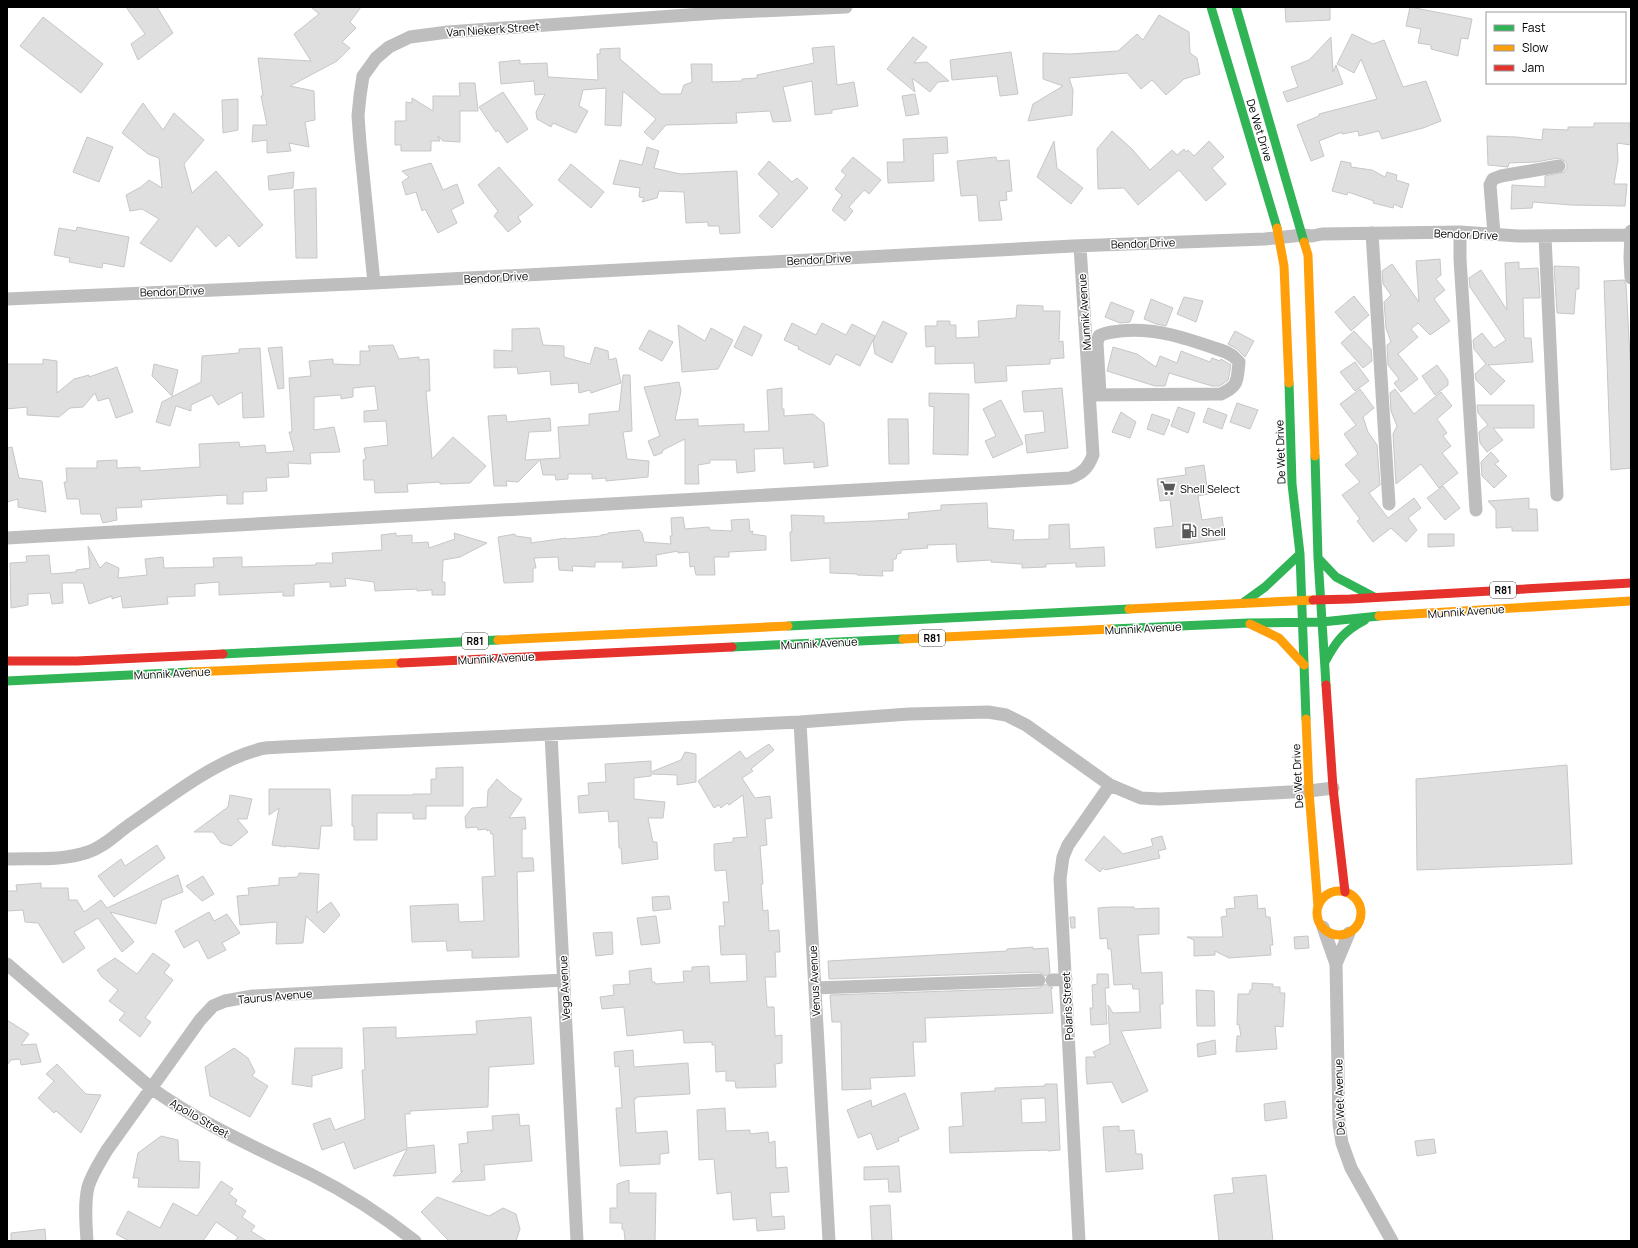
<svg xmlns="http://www.w3.org/2000/svg" width="1638" height="1248" font-family="Manrope,sans-serif">
	<style>
		.building { fill: #dfdfdf; stroke: #c7c7c7; fill-rule: evenodd }
		.lines { fill: none; stroke-linecap: round; stroke-linejoin: round }
		.street { stroke: #bebebe; stroke-width: 13 }
		.fast { stroke: #30b455; stroke-width: 9 }
		.slow { stroke: #ff9f0a; stroke-width: 9 }
		.jam { stroke: #e5322d; stroke-width: 9 }
		.labels { text-anchor: middle; dominant-baseline: central; stroke-width: 3; stroke-linejoin: round; paint-order: stroke }
		.shield { fill: #fff; stroke: #4c4c4c; stroke-width: 1 }
		.shield-label { font-size: 10px; font-weight: bold; fill: #000 }
		.street-label { font-size: 11px; fill: #000; stroke: #fff }
		.poi-label { font-size: 11px; fill: #000; stroke: #fff; text-anchor: start }
	</style>
	<rect width="100%" height="100%" fill="#fff"/>
	<path class="building" d="M126,7H157L173,33L138,60L131,44L145,34Z
		M311,7H361L350,22L356,28L342,42L350,48L337,61L290,86L314,91L315,120L305,122L309,147L289,143L291,151L267,153V140L252,142L253,125H267L261,96H263L258,58L311,61L294,34L319,14Z
		M1285,7H1330V20L1286,22Z
		M1410,7L1472,19L1468,39L1461,38L1458,56L1431,49V45L1418,43L1421,29L1406,26Z
		M1159,15L1189,32L1190,53L1197,58L1200,74L1184,79L1166,95L1152,80L1141,89L1127,73L1069,78L1073,90L1072,115L1028,121L1033,104L1063,86L1043,79V53L1070,54L1118,51L1137,34L1143,40Z
		M43,17L103,64L81,93L20,46Z
		M1352,34L1373,44L1384,40L1403,87L1426,81L1441,121L1423,128L1382,139L1379,131L1359,136L1358,131L1342,134V132L1319,141L1324,156L1311,161L1297,125L1319,116V114L1377,99L1361,59L1354,73L1337,64Z
		M913,37L927,47L914,63L927,62L949,81L938,82L930,92L912,78L915,92L887,69Z
		M1331,37L1333,72L1336,65L1343,84L1287,102L1283,92L1298,87L1291,67L1309,60Z
		M834,46L837,85L854,82L858,106L832,110V113L815,115L812,81L783,87L791,121L773,122L770,111L736,113L737,123L666,125L653,140L644,132L656,119L623,91L621,126L605,125L606,88L583,90L579,106L588,111L576,133L553,123L551,127L537,119L536,112L545,94L535,95L534,81L501,84L499,62L520,60V64L547,63L548,77L598,80L597,54H600V49L620,48V59L661,94H681L684,85L692,82L691,64H712V82L742,81V79L757,78V75L814,63L812,48Z
		M1011,52L1018,94L1000,96L997,76L952,80L950,60Z
		M459,83H475L478,111H460V142L443,141L438,136L440,141H431V151H401V145H395V121H406V102L412,103V98L433,111V96H460Z
		M503,92L528,129L507,143L498,130L496,132L479,107Z
		M915,94L919,114L906,116L902,96Z
		M238,99V130L223,133L222,100Z
		M143,103L163,130L174,113L204,140L184,164L192,193L216,171L263,225L239,247L229,235L216,247L197,226L171,262L140,243L159,219L142,209L130,211L126,195L141,187L149,180L162,188L159,158L148,154L122,133Z
		M1594,123H1630L1631,145L1617,143L1618,160L1614,184H1627L1625,206L1571,205L1533,202L1532,208L1511,209L1512,185L1545,187V176L1564,172L1567,168V164L1565,161L1558,158L1536,162L1509,163L1508,167L1488,165L1487,136L1516,137L1542,140L1543,129L1568,130V127H1594Z
		M1112,131L1132,149L1150,170L1172,150L1177,155L1184,149L1186,152L1188,150L1194,156L1209,141L1224,157L1212,168L1226,184L1206,201L1179,170L1138,205L1124,188L1098,189L1097,149Z
		M87,137L113,147L99,182L73,172Z
		M947,137L948,153L933,154L934,181L888,183L887,162H904L903,139Z
		M1054,141L1057,168L1083,188L1071,204L1037,177Z
		M647,147L659,151L654,168L680,174L737,171L740,233L720,234L719,226H708V222L686,223L684,192L659,191L657,198L642,202L644,198L639,197L640,188L613,184L620,160L642,165Z
		M853,157L881,180L869,194L864,190L849,207L853,211L845,221L832,210L842,195L835,189L846,175L841,171Z
		M996,157L997,161L1009,160L1012,191L1006,192L1007,200L999,201L1002,220L979,221L977,195L961,196L957,161Z
		M769,161L792,182L797,178L808,188L772,228L759,216L779,194L758,174Z
		M1341,161L1351,163V167L1372,170L1385,177L1387,172L1397,175L1396,180L1409,184L1402,208L1394,204L1393,208L1373,203L1374,201L1348,192L1347,195L1332,191Z
		M431,163L443,190L457,184L464,203L451,210L457,223L438,233L425,209L422,211L416,192L406,195L402,182L409,177L402,171Z
		M571,164L604,192L591,208L558,180Z
		M499,167L533,205L518,217L521,222L508,232L494,216L498,211L478,185Z
		M294,172L293,188L269,190L268,176Z
		M316,188L317,258H296L294,190Z
		M77,227L129,237L124,267L103,263L102,268L69,262L70,258L54,255L59,228L76,231Z
		M1440,259L1441,275L1436,279L1445,290L1434,299L1450,321L1430,335L1418,323L1411,329L1418,337L1398,354L1418,379L1401,392L1394,383L1399,379L1388,365L1387,345L1391,342L1386,328L1384,302L1391,295L1383,284L1382,271L1392,264L1419,302L1416,261Z
		M1519,262V269L1538,268L1540,298H1523L1524,338H1531L1533,362L1488,365L1505,381L1491,395L1476,380L1475,374L1486,364L1474,349L1473,340L1482,333L1494,348L1506,340L1470,287L1469,278L1481,270L1507,310L1505,263Z
		M1554,266L1579,267V289H1576L1574,314L1557,313Z
		M1624,280L1626,284L1631,375V468L1611,470L1604,281Z
		M1354,296L1369,315L1351,331L1335,312Z
		M1184,297L1203,301L1196,322L1177,314Z
		M1151,299L1173,308L1166,326L1156,324L1144,319Z
		M1111,302L1134,311L1130,322L1120,323L1105,317Z
		M1017,305L1043,306V311H1060L1059,342L1063,341L1064,358L1050,359V364L1006,366L1007,381L975,383L974,363L935,364V346L926,347L925,326H937V321H950V325H956V338L979,337L978,321L1016,318Z
		M883,321L907,333L892,363L875,354L873,341Z
		M792,323L816,335L822,323L846,335L852,324L875,336L860,366L836,354L830,365L798,349L799,347L784,340Z
		M678,325L705,341L711,328L733,340L718,369L682,372Z
		M744,326L762,335L752,356L734,347Z
		M539,328L543,345L564,346V357L590,364L595,347L608,351L609,360L616,358L621,383L591,393L590,390L579,393L578,383L551,385L550,371L518,374L517,367L494,368V350L512,351V329Z
		M649,330L673,342L662,361L639,349Z
		M1235,331L1254,341L1245,357L1237,349L1228,344Z
		M1354,331L1371,349L1372,361L1363,368L1341,343Z
		M393,345L399,359L419,357V360L429,359L430,391H426L432,459L453,437L486,466L470,483L440,484V482L407,484L408,492L375,493L374,480H364L363,460L366,459L364,448L388,445L386,421L364,422V411L378,410L375,386L353,388V397L341,399V395L314,397V430L334,427L340,452L310,453L311,464L288,463L289,477L266,478L267,491L243,492V504H227V495L141,500L142,507L116,508L117,520L103,523L100,514H81L79,499H67L64,482H67L66,468H97V461L117,460V468L140,467V471L200,467L199,444L239,442L240,447L265,445L266,453L294,451L289,432H292L289,378L311,376L309,361L333,359V364L360,365V351H370L368,346Z
		M282,347L284,388L278,389L268,348Z
		M1113,347L1137,354L1156,367L1160,356L1177,363L1181,351L1210,362L1212,358L1220,361L1221,359L1231,365L1229,376L1228,380L1223,384L1219,386H1212L1169,373L1165,386H1155L1107,371Z
		M260,348L264,417L243,418L242,392L218,405L212,395L191,405V411L176,406L170,426L156,422L162,402L201,382L202,356L239,353V349Z
		M43,359L57,361V393L74,379L89,375V377L117,367L133,412L116,418L109,398L98,401L95,393L83,407L70,408L59,417L27,415V407L7,409V364H43Z
		M1355,362L1369,381L1355,391L1340,372Z
		M154,364L178,370L172,396L152,376Z
		M1437,365L1448,380V385L1435,395L1422,376Z
		M623,375H630L632,431L623,432L627,459L649,461L648,477L606,481V478L592,479V474H568V479L556,480L555,475H543L540,460L518,482L506,481L507,486H494L488,416L506,415L507,422L550,418L551,431L529,432L525,460L560,458L558,427L589,425V414L619,411Z
		M679,382L681,391L675,420L698,419V426L744,424V432L769,431L767,390L782,388V409H784V416L813,414L824,423L828,466L814,468V462L784,464L783,448L754,449L755,471L737,473L736,460H710V463L698,465L699,484H685V439L663,450L662,453L654,456L648,441L660,436L644,387Z
		M1062,388L1068,448L1027,453L1025,435L1045,432L1043,411L1024,412L1022,391Z
		M1360,389L1374,408L1363,417L1368,432L1377,445L1380,485L1369,493L1388,518L1414,498L1421,508L1408,518L1417,530L1406,542L1391,528L1373,542L1357,521L1360,519L1342,495L1360,482L1345,465L1358,454L1344,434L1356,425L1340,404Z
		M1395,389L1414,414L1441,392L1452,406L1437,419L1447,433L1443,436L1451,446L1442,453L1458,473L1439,488L1421,464L1396,484L1393,434L1397,426L1391,411L1390,393Z
		M929,393L969,394L968,455L933,454L934,407L929,406Z
		M1001,400L1023,444L993,458L985,441L996,436L983,409Z
		M1237,403L1258,410L1250,429L1230,422Z
		M1477,405H1534V428H1493L1503,440L1487,452L1480,443L1479,432L1488,425L1478,413Z
		M1178,407L1195,413L1188,433L1171,426Z
		M1208,408L1227,415L1222,429L1203,422Z
		M1121,412L1136,422L1130,438L1112,432Z
		M1152,414L1170,420L1164,435L1147,429Z
		M888,419H908L909,464H889Z
		M12,447L19,478L42,481L46,512L18,507V499L7,502V448Z
		M1491,452L1499,461L1495,464L1507,476L1494,488L1482,476L1481,462Z
		M1204,465L1208,494L1198,496L1202,520L1222,517L1225,539L1156,548L1154,528L1173,526L1170,500L1160,501L1157,479L1186,475L1185,468Z
		M1443,486L1460,508L1445,520L1427,498Z
		M1529,498V509H1537L1538,531H1512V527L1496,528V510L1488,501Z
		M987,503L988,528L1014,530L1013,540L1049,539V525L1069,524L1070,549L1104,547L1105,566L1076,567V563L1046,564V567L1022,568V564L991,562V560L957,562L956,544L927,545L928,548L901,550V553L897,554L896,559H893V571H882L883,576L857,575V574L830,573V558L791,561L790,532H792L791,515L824,516V523L874,521L909,519L908,513L941,510V505Z
		M683,517L685,529L709,527L710,530L732,531L731,520L749,519L750,532L753,531L752,534L766,536V550L729,552V557H714L715,575H696L694,566L690,567L689,552L678,553V551L656,555L657,566L622,568L623,562H595V567L572,566L573,571L559,570L558,557L534,558L536,568H533V582L504,583L498,537L515,534L516,536L531,538V543L566,538L567,539L601,536V535L608,534V533L639,530L642,533L644,542L671,544L670,536H672L671,518Z
		M396,533V536L412,535V543L428,542L429,548L455,539L454,533L487,543L460,557L443,560L442,582H445V595H432V590L417,591V589L375,591L374,582L345,578L346,586L330,587V582L294,584V596H283V592L219,595V582L195,584V596L167,597L168,604L123,608L121,596L112,599V596L89,604L83,583H62L63,603L52,604L50,593L28,594V605L11,608L10,563L27,562L26,556L49,555L51,574L76,572V570L90,568L88,546L100,568L106,562L119,568L118,578L147,575L145,559L163,557L164,568L214,567L213,558L242,557V567L316,565V563H333L332,553L382,550L381,535Z
		M1428,534H1454V546L1428,547Z
		M769,744L774,750L751,769L753,771L742,778L755,798L770,796L772,818L765,819L767,845L760,846L763,884H761L763,911L768,910L769,931L779,930L780,952H775L776,977H765L767,1007H774L775,1036L782,1035V1063L775,1064L776,1087L736,1088L735,1081H726V1071L716,1072L715,1045H712V1042L684,1043L683,1030L627,1036L624,1007L602,1009L600,997L614,995L613,985L630,984L629,971L651,968L652,982H655V984L684,982L683,971H692V967L709,966L710,983L747,981L746,954L721,955L719,926H725L723,902H729L726,870L715,871L714,858V844L733,842V838L747,837L743,795L729,805L727,803L721,808L719,805L714,808L698,781L740,751L746,759Z
		M685,752L696,754V782L677,785V775L651,774V776L634,778V799L665,802L663,818H648L653,842H657V844L658,859L622,864L621,848H619L618,821L609,822L608,811L579,813L578,796L589,795L588,783L606,782L605,764L651,761V772L681,760Z
		M1567,765L1572,864L1417,870L1416,779Z
		M463,767V806H426V819H413V813H377V840H354V826H352V795H413V794H431V779H436V768Z
		M497,779L509,790L522,799L509,818L525,817L526,829H522V858H533L534,871L517,872L519,957L472,958V950L447,951L446,941L412,942L410,906L458,904L459,922L484,921L482,877L495,876L493,834H491L490,830L487,831V829L478,830L477,827L466,828L465,817L472,808L487,807L488,790Z
		M269,789H330L332,826H321L319,849L286,846V847L272,845L279,808L269,815Z
		M230,795L252,799L247,819H237L248,832L231,846L221,843L213,832H194L228,807Z
		M1104,836L1123,854L1153,846L1151,839L1162,836L1166,849L1158,851L1160,858L1105,870L1103,868L1100,872L1085,860Z
		M157,845L165,858L114,897L98,876L121,859L125,866Z
		M299,873L319,874L317,913L331,902L340,915L324,933L306,916L303,943L276,944L277,922L240,925L237,896L249,895L248,888L279,885V878L298,877Z
		M178,875L183,892L162,900L156,924L110,912L134,942L122,952L98,918L74,932L85,948L63,963L38,923L25,922L23,910L7,911V891H17L16,885L41,883V888H68L69,900H77L84,912L101,900L107,908Z
		M203,876L214,894L202,901L186,886Z
		M1257,895L1258,909L1265,908L1266,917H1270L1273,945H1270L1271,955L1229,958L1215,951V955L1194,956V940L1187,937H1223L1221,917L1227,916L1226,909L1235,908L1234,897Z
		M669,896L671,909L653,911L652,897Z
		M1111,907H1134V909L1159,908V934L1138,935L1141,973L1162,972L1163,1004H1160L1161,1028L1121,1031L1148,1091L1122,1103L1112,1082L1087,1084L1086,1071V1057H1096L1093,1052L1110,1044L1108,1005L1113,1013L1140,1012L1139,989H1133L1132,984L1114,985L1111,949H1108L1107,938L1100,939L1098,908Z
		M209,912L214,921L227,914L240,933L222,943L226,950L208,959L198,940L184,948L175,931Z
		M656,916L660,943L641,945L637,918Z
		M1070,917H1075V928H1071Z
		M612,932L613,954L596,956L593,933Z
		M1308,936L1309,948L1295,949L1294,937Z
		M1033,947V949L1048,948L1050,973L1046,976L1039,972L829,979L828,961L1007,951V949Z
		M153,953L170,965L164,973L173,980L145,1018L151,1022L140,1037L119,1020L125,1013L109,1001L118,990L102,977L97,970L115,958L137,974Z
		M1097,974H1108L1109,988H1105L1107,1024L1091,1025L1090,1008H1093L1092,985L1097,984Z
		M1252,983L1273,984V987H1280V993H1285L1283,1027L1275,1026L1277,1049L1236,1052L1237,1036H1241L1239,1024L1237,1025L1238,994H1249L1250,990H1252Z
		M1045,984L1053,988L1051,989L1053,1013L925,1018L926,1042H913L915,1076L870,1078L871,1089L842,1090L841,1022H832L830,995L1039,988Z
		M1196,990L1214,991L1215,1026H1197Z
		M531,1017L534,1064L489,1067L488,1107L410,1111V1114H405L407,1148L434,1145L436,1173L393,1176L407,1149L354,1169L344,1142L322,1150L313,1124L330,1118L335,1130L365,1119L362,1070H365L363,1028L396,1027V1038L477,1034L476,1021Z
		M7,1020L29,1034L21,1045L36,1044L41,1062L21,1065L20,1059L11,1060L7,1065Z
		M1215,1040L1216,1054L1198,1057L1197,1044Z
		M234,1048L248,1058L255,1072L252,1076L268,1086L250,1117L210,1096L205,1067Z
		M295,1048H342V1068L312,1076V1087L292,1084Z
		M633,1050L634,1067L688,1063L690,1094L636,1097V1099H634L636,1133L667,1131L669,1153L660,1154V1164L620,1166L616,1108H622L619,1066L615,1067L614,1052Z
		M57,1064L86,1094L101,1095L81,1133L56,1111L54,1113L38,1098L54,1081L46,1074Z
		M1045,1084H1057L1060,1150L1048,1151V1150L950,1153L949,1127L963,1126L961,1093L995,1091V1088L1045,1086ZM1045,1098L1046,1122L1022,1123L1021,1099Z
		M905,1093L919,1129L898,1138L899,1141L877,1150L871,1133L858,1138L847,1110L871,1100L872,1107Z
		M1285,1101L1287,1118L1265,1121L1264,1104Z
		M725,1108L726,1131L750,1130V1134L768,1132L769,1143L775,1141L776,1168L787,1167L789,1192L770,1193L772,1217L784,1216L785,1229L757,1231L756,1218L733,1220L731,1192L717,1194L714,1159L699,1160L697,1110Z
		M519,1114L520,1126L529,1125L532,1161L484,1165L485,1180L452,1182L463,1171L461,1172L459,1144L468,1143L467,1132L493,1130L492,1116Z
		M1119,1126V1131L1134,1130L1136,1154H1142L1143,1169L1106,1172L1103,1127Z
		M161,1136L178,1140L179,1161L200,1162L199,1188L138,1187L139,1178H133L138,1153Z
		M1434,1139L1436,1153L1417,1156L1415,1141Z
		M899,1166L901,1192H889L888,1179L864,1180V1167Z
		M1266,1175L1273,1241H1219L1214,1195L1234,1193L1232,1178Z
		M629,1180V1193H656L655,1241H625L624,1230L622,1229V1223H610V1208H617V1184Z
		M221,1181L233,1189L229,1194L237,1200L235,1204L246,1211L242,1217L255,1226L251,1231L267,1241H235L238,1237L216,1222L203,1241H129L116,1234L128,1211L160,1228L173,1203L197,1216Z
		M437,1197L489,1216L503,1208L516,1214L520,1229L516,1241H449L421,1212Z
		M890,1205L892,1241H872L870,1206Z
		M45,1229L46,1241H11V1233Z"/>
	<g class="lines">
		<path class="street" d="M1631,231L1630,258L1631,278
			M1460,232V259L1476,510
			M1372,233L1389,504
			M1494,234L1490,185L1493,179L1501,176L1559,166
			M1545,236L1557,495
			M374,283L360,143L358,116L360,96L363,76L376,58L389,47L410,37L448,32L716,13L846,7
			M7,299L374,283L1073,246L1265,239L1303,235L1312,236L1322,234L1460,232L1518,236L1631,235
			M1090,395L1221,394C1239,386 1237,380 1239,362L1233,356L1226,352C1191,340 1158,327 1120,331C1112,332 1106,332 1099,336L1097,343L1100,394
			M7,538L1070,478C1083,473 1088,468 1093,455L1080,246
			M800,722L829,1241
			M551,734L577,1241
			M7,859C34,858 62,861 88,852C104,847 116,834 129,825C167,799 213,762 257,750C264,747 273,748 281,747L800,722L909,714L988,712L1006,715L1026,725L1110,785L1141,798L1159,799L1181,798L1309,791L1333,788
			M1323,927L1336,964L1339,1124L1342,1143L1351,1168L1392,1241
			M7,964L151,1088C201,1124 257,1148 312,1175C348,1193 383,1216 415,1241
			M1336,964L1349,933
			M1052,980L1066,979
			M815,988L1039,980
			M87,1241C86,1224 84,1204 88,1187C92,1174 100,1162 107,1150L200,1020L213,1006L225,1001L253,996L564,980
			M1079,1241L1060,879L1063,857L1068,845L1110,785"/>
		<path class="fast" d="M1211,7L1277,228
			M1236,7L1304,242
			M1289,383L1292,484L1300,554L1306,719
			M1315,456L1318,558L1326,685
			M1318,558L1336,577L1374,597
			M1243,603L1265,587L1300,554
			M788,626L1129,609
			M1112,629L1248,623L1322,622L1379,616
			M732,647L903,639
			M223,654L498,640
			M1325,662C1336,641 1344,631 1365,620
			M7,681L191,672"/>
		<path class="slow" d="M1277,228L1284,266L1289,383
			M1304,242L1308,255L1315,456
			M1129,609L1313,600
			M1379,616L1631,601
			M1250,624L1279,638L1304,665
			M903,639L1112,629
			M498,640L788,626
			M191,672L401,663
			M1306,719L1309,791L1318,907
			M1317 913a22 22 0 1 1 44 0a22 22 0 1 1-44 0Z"/>
		<path class="jam" d="M1313,600L1350,599L1631,583
			M7,661H77L223,654
			M401,663L732,647
			M1326,685L1333,788L1345,892"/>
	</g>
	<defs>
		<symbol id="supermarket-bare" viewBox="-9 -9 18 18"><path d="M-6-5.5h2.5l.6 2H6L4.5 2H-2.5L-4.4-4H-6ZM-1.5 3.2a1.3 1.3 0 1 0 .1 0ZM3 3.2a1.3 1.3 0 1 0 .1 0Z" fill="#595959" stroke="#fff" stroke-width="2.5" paint-order="stroke"/></symbol>
		<symbol id="fuel-bare" viewBox="-9 -9 18 18"><path d="M-5.5-6h7V0h2V4h1.3V-2.5L3-4.5l.8-.8L6-3V5H2.5V1h-1V6h-7ZM-4.2-4.7v3.2H.2V-4.7Z" fill="#595959" stroke="#fff" stroke-width="2.5" paint-order="stroke"/></symbol>
	</defs>
	<g fill-rule="evenodd">
		<use href="#supermarket-bare" x="1157" y="477" width="22" height="22"/>
		<use href="#fuel-bare" x="1178" y="520" width="22" height="22"/>
	</g>
	<g class="labels">
		<g class="shield">
			<rect x="1490" y="582" width="26" height="16" rx="3"/>
			<rect x="919" y="630" width="26" height="16" rx="3"/>
			<rect x="462" y="633" width="26" height="16" rx="3"/>
		</g>
		<g class="shield-label">
			<text x="1503" y="590">R81</text>
			<text x="932" y="638">R81</text>
			<text x="475" y="641">R81</text>
		</g>
		<g class="street-label">
			<text transform="translate(493 29) rotate(-4)">Van Niekerk Street</text>
			<text transform="translate(1260 130) rotate(73)">De Wet Drive</text>
			<text transform="translate(1466 234) rotate(2)">Bendor Drive</text>
			<text transform="translate(1143 243) rotate(-2)">Bendor Drive</text>
			<text transform="translate(819 259) rotate(-3)">Bendor Drive</text>
			<text transform="translate(496 277) rotate(-3)">Bendor Drive</text>
			<text transform="translate(172 291) rotate(-2)">Bendor Drive</text>
			<text transform="translate(1084 312) rotate(-94)">Munnik Avenue</text>
			<text transform="translate(1280 452) rotate(-92)">De Wet Drive</text>
			<text transform="translate(1466 611) rotate(-4)">Munnik Avenue</text>
			<text transform="translate(1143 628) rotate(-3)">Munnik Avenue</text>
			<text transform="translate(819 643) rotate(-3)">Munnik Avenue</text>
			<text transform="translate(496 658) rotate(-3)">Munnik Avenue</text>
			<text transform="translate(172 673) rotate(-3)">Munnik Avenue</text>
			<text transform="translate(1297 776) rotate(-93)">De Wet Drive</text>
			<text transform="translate(814 981) rotate(-93)">Venus Avenue</text>
			<text transform="translate(564 988) rotate(-93)">Vega Avenue</text>
			<text transform="translate(275 996) rotate(-5)">Taurus Avenue</text>
			<text transform="translate(1067 1006) rotate(-93)">Polaris Street</text>
			<text transform="translate(1339 1097) rotate(-92)">De Wet Avenue</text>
			<text transform="translate(200 1118) rotate(30)">Apollo Street</text>
		</g>
		<g class="poi-label">
			<text x="1180" y="488">Shell Select</text>
			<text x="1201" y="531">Shell</text>
		</g>
	</g>
	<rect width="1638" height="1248" fill="none" stroke="#000000" stroke-width="16"/>
	<rect x="1486" y="12" width="140" height="72" fill="#ffffff" stroke="#999999"/>
	<rect x="1494" y="25" width="20" height="6" fill="#30b455" stroke="#999999"/>
	<text x="1522" y="32" font-size="12" fill="#000000">Fast</text>
	<rect x="1494" y="45" width="20" height="6" fill="#ff9f0a" stroke="#999999"/>
	<text x="1522" y="52" font-size="12" fill="#000000">Slow</text>
	<rect x="1494" y="65" width="20" height="6" fill="#e5322d" stroke="#999999"/>
	<text x="1522" y="72" font-size="12" fill="#000000">Jam</text>
</svg>
